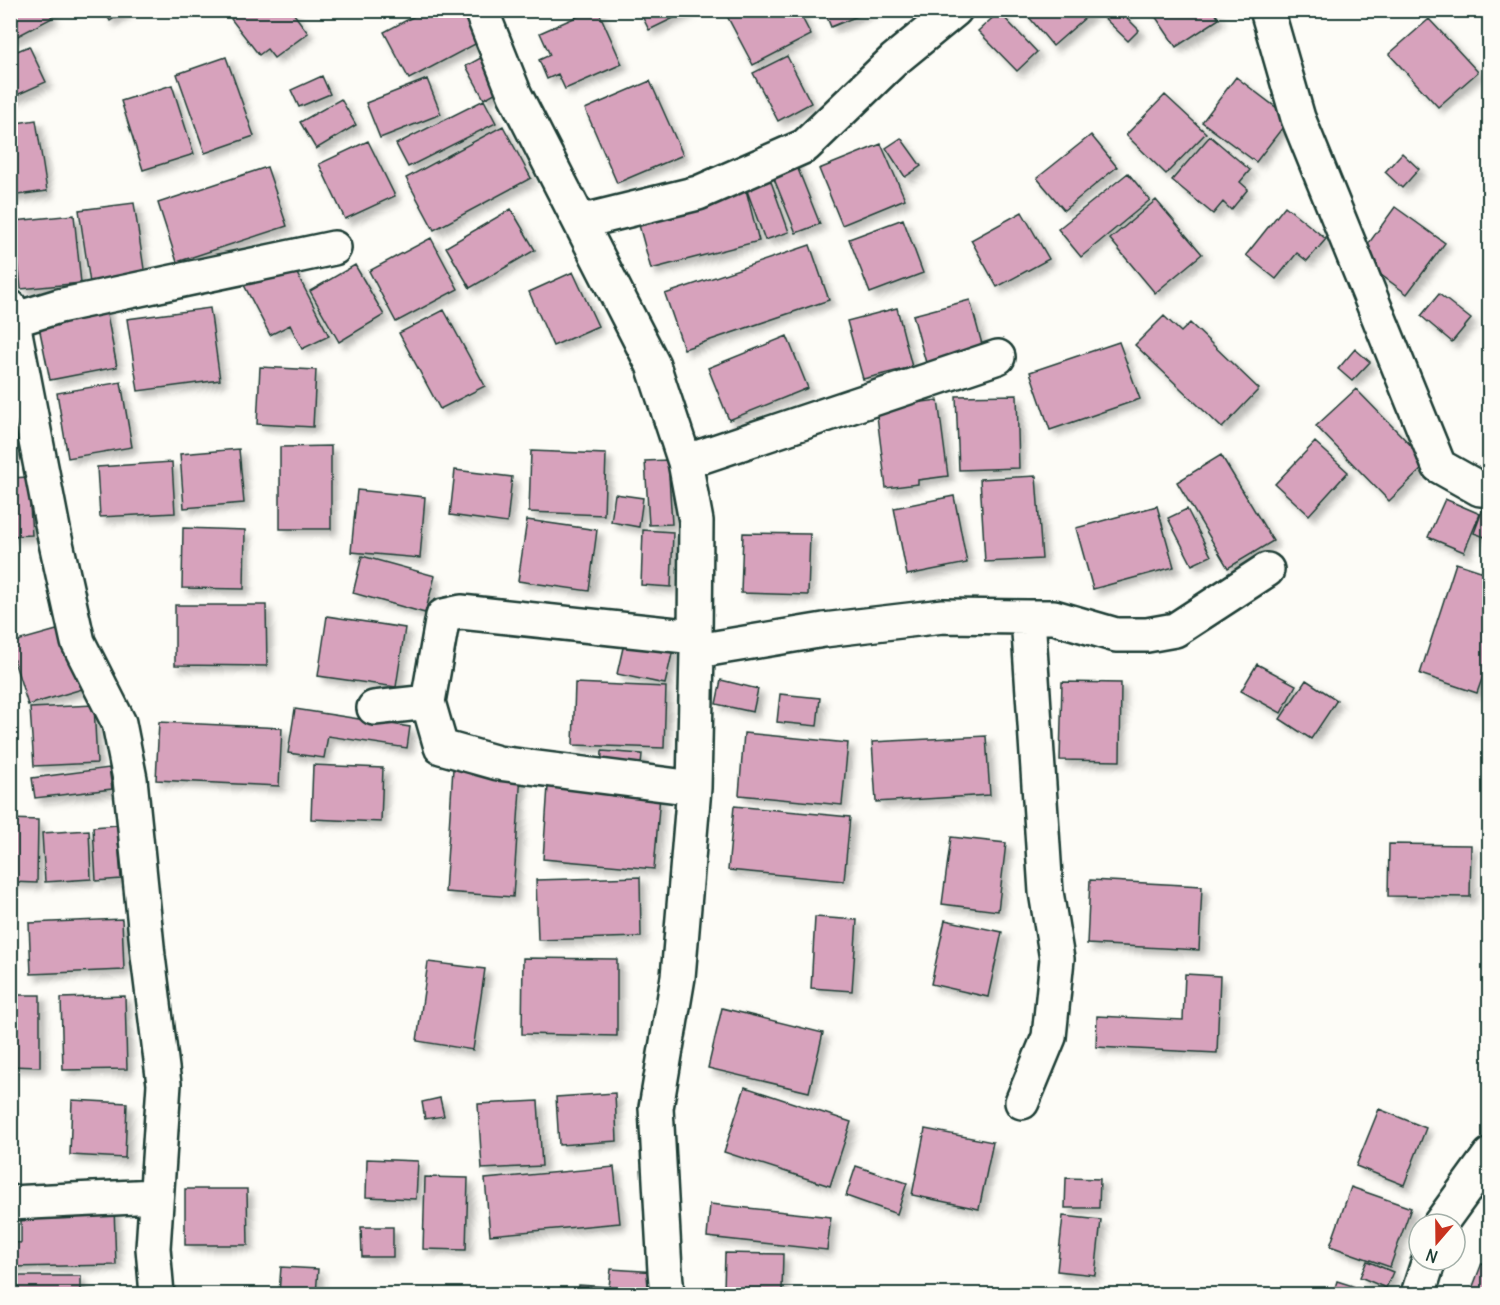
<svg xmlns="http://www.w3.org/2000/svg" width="1500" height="1305" font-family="Delius,sans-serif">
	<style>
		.building { fill: #d7a2bc; stroke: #1f3d34; stroke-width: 1.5; filter: url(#shadow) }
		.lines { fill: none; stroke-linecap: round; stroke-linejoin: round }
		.minor-casing { stroke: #1f3d34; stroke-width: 38 }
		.minor { stroke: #fdfcf7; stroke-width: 33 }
	</style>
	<defs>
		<filter id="shadow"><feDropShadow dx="5.5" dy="5.5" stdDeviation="3" flood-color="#0004"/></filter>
	</defs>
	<rect width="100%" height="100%" fill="#fdfcf7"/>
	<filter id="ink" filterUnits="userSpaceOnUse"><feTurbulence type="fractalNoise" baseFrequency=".0167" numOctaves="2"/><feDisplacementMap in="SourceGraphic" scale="12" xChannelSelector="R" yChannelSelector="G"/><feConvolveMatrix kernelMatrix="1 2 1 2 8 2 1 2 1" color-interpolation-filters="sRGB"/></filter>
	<g filter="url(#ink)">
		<path class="building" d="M10,10H48L52,18L10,40Z
			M104,10H127L110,21Z
			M238,10H291L308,33L274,58L267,49L259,55L231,19L240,13Z
			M426,10H464L481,41L409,79L384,32Z
			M592,10H598L622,64L565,89L558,74L547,79L539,60L550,55L540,33Z
			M639,10H690L649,30Z
			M739,10H798L811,35L753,65L727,16Z
			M824,10H872L831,27Z
			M1023,10H1094L1053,46Z
			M1119,10L1139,30L1128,41L1097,11Z
			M1151,10H1213L1219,19L1176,47Z
			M999,12L1037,52L1017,71L978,31Z
			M1429,19L1478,72L1438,107L1389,54Z
			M29,46L46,82L10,98V54Z
			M486,55L504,88L484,99L466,66Z
			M787,56L811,103L778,121L753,73Z
			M226,57L254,136L205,153L177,74Z
			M322,76L330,94L299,107L291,90Z
			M1236,77L1290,118L1256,162L1202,122Z
			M427,79L441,114L380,138L366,103Z
			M650,81L683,155L617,183L585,109Z
			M172,85L194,154L143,170L121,101Z
			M1165,95L1206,133L1166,174L1126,135Z
			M341,99L356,125L316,149L300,122Z
			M484,100L496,123L408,167L396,144Z
			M36,120L47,191L10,196V124Z
			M503,126L531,178L434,230L406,178Z
			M1091,135L1117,167L1064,210L1037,178Z
			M1210,136L1250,170L1240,182L1248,189L1231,210L1223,202L1213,214L1172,180Z
			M901,138L921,166L905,177L886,148Z
			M368,141L395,196L345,219L319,164Z
			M881,144L905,199L842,225L819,169Z
			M1402,153L1419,169L1402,188L1385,172Z
			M794,159L820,224L796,233L770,169Z
			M267,167L287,226L177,262L158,203Z
			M1128,173L1150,200L1081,257L1058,229Z
			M769,176L789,232L765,240L745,185Z
			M745,186L759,241L651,269L636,214Z
			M1156,200L1202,254L1155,293L1110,239Z
			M134,203L146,282L91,290L79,210Z
			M1285,206L1326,239L1307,261L1297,253L1276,279L1246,255Z
			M1395,207L1445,243L1407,294L1358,258Z
			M511,209L535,250L470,288L446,247Z
			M1022,212L1049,259L997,287L971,240Z
			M74,215L81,283L21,289L14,221Z
			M903,219L923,273L870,293L849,239Z
			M431,238L458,289L396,322L369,271Z
			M810,245L829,300L684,349L665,294Z
			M291,262L329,336L302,349L290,325L270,335L244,285Z
			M355,265L384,315L339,342L310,291Z
			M573,272L598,326L553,346L529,292Z
			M1439,294L1471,319L1452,342L1421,316Z
			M970,300L983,348L926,363L913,315Z
			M105,304L117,367L50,380L37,317Z
			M210,308L220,380L138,391L127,319Z
			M897,308L912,367L863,379L847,321Z
			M444,310L485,386L440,409L399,333Z
			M1164,316L1181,332L1190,323L1259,389L1222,428L1135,345Z
			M787,336L808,388L729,420L708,368Z
			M1119,342L1140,399L1050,430L1030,372Z
			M1355,349L1370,362L1352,381L1338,369Z
			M260,367L316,370L313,427L257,424Z
			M121,382L132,447L68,458L57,393Z
			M1356,389L1428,463L1389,501L1316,426Z
			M1017,395L1019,468L959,470L956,396Z
			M10,398H14L17,454L10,455Z
			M938,400L948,476L918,480V484L886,488L876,408Z
			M1315,442L1348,472L1309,515L1275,484Z
			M331,446V529H280V447Z
			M239,449L244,503L184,508L180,454Z
			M531,451L606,454L604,515L529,512Z
			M1221,455L1273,541L1228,568L1177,482Z
			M668,460L672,524L649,525L645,461Z
			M172,462L175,513L100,517L97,467Z
			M455,470L512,477L507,523L450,515Z
			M1036,476L1042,559L985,562L980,479Z
			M28,477L32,535L10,536V478Z
			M357,490L425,497L420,558L351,552Z
			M615,494L643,498L639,527L611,522Z
			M954,496L967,563L907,575L894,508Z
			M1445,499L1480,514L1464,552L1428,537Z
			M1157,506L1174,567L1093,589L1076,528Z
			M1484,506L1490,508V539L1474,533Z
			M1187,509L1211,556L1192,565L1168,518Z
			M527,520L597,530L589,591L518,581Z
			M183,528L245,530L244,589L182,588Z
			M643,530L673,532L671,587L641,585Z
			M743,533L810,534L808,595L741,593Z
			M362,556L435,576L425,613L353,593Z
			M1456,563L1490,574V656L1477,693L1420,674Z
			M175,605H266L267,666L175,665Z
			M327,616L405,628L396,687L318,676Z
			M71,626L89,687L28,705L10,648V643Z
			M627,630L675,641L665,684L617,674Z
			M1257,664L1296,685L1281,713L1241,691Z
			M721,680L758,689L753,712L716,704Z
			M1306,680L1337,700L1311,739L1280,719Z
			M1062,682L1121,683L1120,761L1060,760Z
			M575,683L666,687L664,748L573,745Z
			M780,694L820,698L817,726L777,722Z
			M94,705L97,763L34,766L30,708Z
			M295,709L410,727L407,748L328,736L324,758L288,753Z
			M159,722L282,728L279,786L156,780Z
			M744,733L848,743L842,805L739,795Z
			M986,736L990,795L876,802L872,742Z
			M602,751L642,754L640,777L601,774Z
			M313,765L383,768L381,822L311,819Z
			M109,768L112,789L35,798L32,778Z
			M453,768L521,773L513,897L445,892Z
			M548,786L660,795L654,869L543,859Z
			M734,806L850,817L844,881L728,870Z
			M10,819L38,820L37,883L10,882Z
			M117,825L121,879L96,881L93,827Z
			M89,830L91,879L45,882L42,833Z
			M951,837L1006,843L998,911L942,904Z
			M1389,844L1471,845L1470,897L1388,896Z
			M640,877L641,937L538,940L536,880Z
			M1090,880L1202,886L1199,950L1087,944Z
			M815,917L857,920L852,991L811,988Z
			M122,919L124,970L31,974L29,923Z
			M945,920L1002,932L988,997L931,984Z
			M523,958L617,959V1036L522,1034Z
			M428,962L485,969L473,1050L417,1041Z
			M1185,974L1220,976L1217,1053L1096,1047L1097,1016L1183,1020Z
			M10,995H40V1067L10,1066Z
			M125,996L127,1069L63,1070L61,998Z
			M722,1008L823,1033L809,1092L708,1068Z
			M745,1087L851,1122L830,1186L724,1152Z
			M615,1093L617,1141L559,1145L556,1097Z
			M440,1098L444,1116L425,1119L422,1102Z
			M72,1100L127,1103L125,1158L70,1155Z
			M538,1101L542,1166L482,1169L478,1104Z
			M1379,1109L1426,1128L1404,1185L1356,1166Z
			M925,1129L993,1142L979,1209L912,1195Z
			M367,1159L418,1161L416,1199L366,1197Z
			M856,1166L907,1183L897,1214L846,1196Z
			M614,1167L620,1223L490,1235L485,1179Z
			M425,1177L468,1178L466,1250L423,1249Z
			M1066,1178L1100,1179L1099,1208H1065Z
			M1351,1187L1411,1208L1390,1267L1330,1246Z
			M185,1189H247L248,1245H185Z
			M710,1204L831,1217L827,1250L707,1237Z
			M114,1207L116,1265L11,1267V1242L21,1243V1209Z
			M1063,1216L1101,1220L1095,1275L1057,1271Z
			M361,1227H393V1257H362Z
			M725,1253L783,1254L782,1291L724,1289Z
			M1367,1261L1393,1272L1386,1288L1360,1277Z
			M1482,1263L1490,1266V1294H1470Z
			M281,1267L318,1269L316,1294H279Z
			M611,1269L657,1272L655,1294H578L579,1285L609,1287Z
			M13,1276H81V1294H14Z
			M1337,1281L1378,1294H1333Z"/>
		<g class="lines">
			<defs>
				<path id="minor" d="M481,10L515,95L653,365L685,462L696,521L695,637L697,651L694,788L678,977L656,1108L665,1271L667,1294
					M1267,10L1298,118L1439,466L1480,489H1490
					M580,222L698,193L805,146L894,60L955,10
					M10,307L54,534L78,642L119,723L130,779L148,956L164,1084L153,1248L157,1294
					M13,320L59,306L334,248
					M685,462L998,357
					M1028,617H1054L1116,635H1147L1175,630L1267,570
					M697,651L824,630L943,616L1028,617L1046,892L1057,959L1049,1037L1022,1102
					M428,702L441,747L498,763L694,788
					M374,708L428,702L443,616L461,612L695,637
					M10,1203L156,1196
					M1440,1224L1490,1155
					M1418,1294L1429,1260"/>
			</defs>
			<use href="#minor" class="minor-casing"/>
			<use href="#minor" class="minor"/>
		</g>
	</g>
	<rect width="1500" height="1305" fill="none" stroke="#fdfcf7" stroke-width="36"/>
	<rect x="18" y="18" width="1464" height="1269" fill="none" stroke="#1f3d34" stroke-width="2" filter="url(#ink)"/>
	<g transform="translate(1437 1242) rotate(200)"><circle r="28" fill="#fdfcf7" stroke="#a4b0a9" stroke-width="1.5"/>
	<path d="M0-4.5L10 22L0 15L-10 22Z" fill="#c8321e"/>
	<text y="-9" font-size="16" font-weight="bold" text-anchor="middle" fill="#1f3d34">N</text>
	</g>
</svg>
